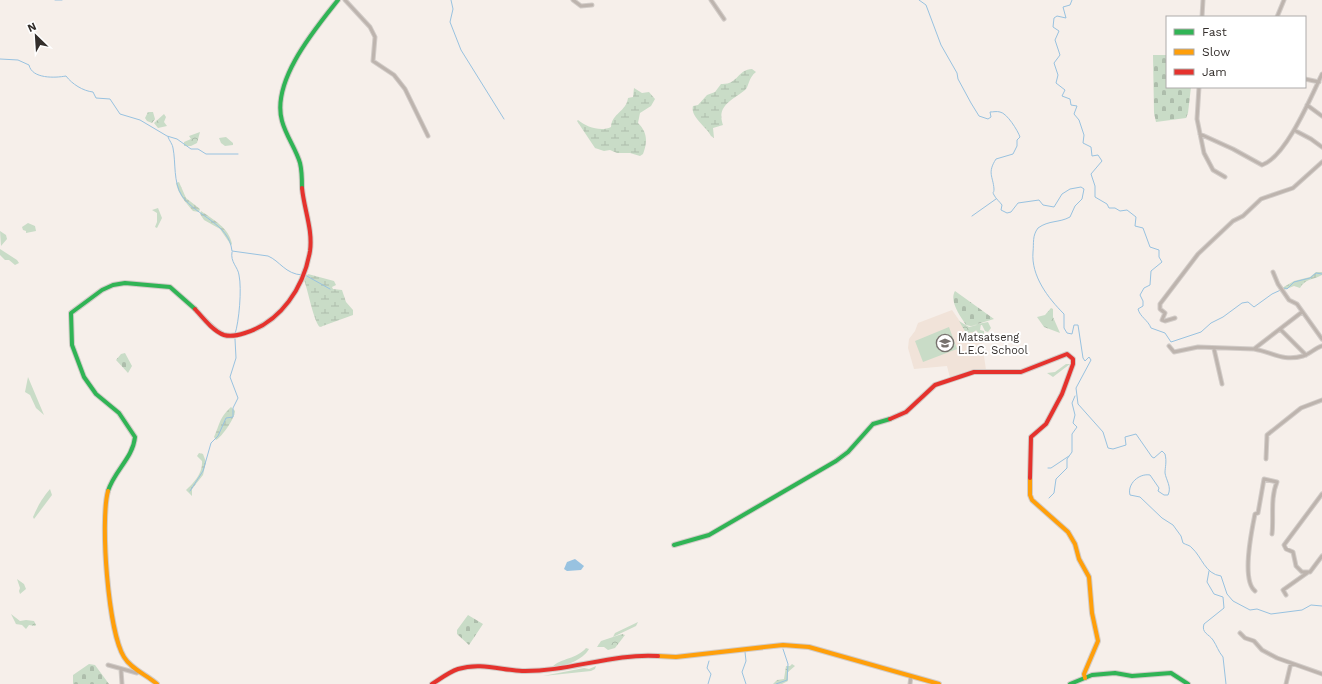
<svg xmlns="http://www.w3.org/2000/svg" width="1322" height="684" font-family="'Work Sans',sans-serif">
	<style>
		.built { fill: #f1e3d9 }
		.green { fill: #c9dcc7 }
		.forest { fill: url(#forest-crowns) }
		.wetland { fill: url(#wetland-marsh) }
		.cemetery { fill: url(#cemetery-stones) }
		.water { fill: #98c2e0 }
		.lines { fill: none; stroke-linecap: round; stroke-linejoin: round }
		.stream { stroke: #98c2e0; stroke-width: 1 }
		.street-casing { stroke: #d2ccc8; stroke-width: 5 }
		.fast-casing { stroke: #d2ccc8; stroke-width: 6 }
		.slow-casing { stroke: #d2ccc8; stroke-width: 6 }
		.jam-casing { stroke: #d2ccc8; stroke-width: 6 }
		.street { stroke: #bdb4ae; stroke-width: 3 }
		.fast { stroke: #30b455; stroke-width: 4 }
		.slow { stroke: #ff9f0a; stroke-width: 4 }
		.jam { stroke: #e5322d; stroke-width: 4 }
		.labels { text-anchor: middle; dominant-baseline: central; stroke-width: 4; stroke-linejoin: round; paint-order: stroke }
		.poi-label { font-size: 11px; fill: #332e2b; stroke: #fff; text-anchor: start }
	</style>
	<defs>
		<pattern id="forest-crowns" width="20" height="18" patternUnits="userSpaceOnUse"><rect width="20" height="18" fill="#c9dcc7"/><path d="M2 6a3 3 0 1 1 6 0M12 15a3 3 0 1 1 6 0" fill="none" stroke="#adbdab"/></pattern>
		<pattern id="wetland-marsh" width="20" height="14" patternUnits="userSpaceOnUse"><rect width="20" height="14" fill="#c9dcc7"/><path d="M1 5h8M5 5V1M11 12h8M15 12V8" fill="none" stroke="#adbdab"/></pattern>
		<pattern id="cemetery-stones" width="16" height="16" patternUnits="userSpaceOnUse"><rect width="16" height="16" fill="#c9dcc7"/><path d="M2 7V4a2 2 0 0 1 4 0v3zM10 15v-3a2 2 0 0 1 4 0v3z" fill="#adbdab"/></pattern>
	</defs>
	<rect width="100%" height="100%" fill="#f6efea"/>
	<path class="built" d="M952,310L966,330L980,328L986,370L968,371L950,378L947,366L914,369L908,348L909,339L915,331L918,323Z"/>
	<path class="green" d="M158,208L162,218L157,228L155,227L157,222V213L152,210Z
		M28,223L35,226L36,231L26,233V231L23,230L22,227Z
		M0,231L6,235L7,239L1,246Z
		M0,249L17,260L19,263L15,265L9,260H5L0,255Z
		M988,322L991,328L988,332L985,331L982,325L967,326Z
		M949,327L957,349L923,362L915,341Z
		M1066,364H1070L1053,377L1047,373L1055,372Z
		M28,377L44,415L36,408L30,395L25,392Z
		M50,489L52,495L34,519L33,517C39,504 41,500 50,489Z
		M638,622L636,626L613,637L615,633Z
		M586,648L589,649C583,660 564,667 552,667C561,658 577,659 586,648Z
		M596,666L595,669L591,671L543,676L584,668L589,669Z"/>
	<path class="forest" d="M148,112H153L155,119L152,123L147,121L145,118Z
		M164,114L166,117L164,122L167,126L158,128L154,123Z
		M200,132L197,143L191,146H184V142L191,139L189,136Z
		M226,137L233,143V145L225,146L221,143L219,138Z
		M1051,308L1053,309V317L1060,333L1044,327L1037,317L1045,315Z
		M959,321L969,327L981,324L980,330L984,331V334L980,335L976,330L974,332L966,333Z
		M17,579L24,584L26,589L20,594L19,591L20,588Z
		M11,614L20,621L26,620L34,621L36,625L35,626L29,625L26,629L22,625L16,624Z
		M622,634L625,635L615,648L608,650L604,647H597L601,641Z
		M792,664L795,666L788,672V681L782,684H773L777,680L784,679L786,666H790Z"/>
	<path class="wetland" d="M752,69L756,72C748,78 749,87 745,90C733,100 716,105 723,125L713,128L714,138L711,136C707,127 690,117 693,106L698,105L707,95L715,92L721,84C738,85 738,69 752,69Z
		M634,88L642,93L649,92L655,99L651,106L640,113L638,123C647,132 648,141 643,154L640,156L630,153H617L610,150L604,151L595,148L577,121L578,120C586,127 601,132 611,127C612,113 626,112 628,98L633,97Z
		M179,182L186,198L200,209L199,212L193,211C186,203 178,194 176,183Z
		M201,211C214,220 229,228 232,244L231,245L220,229L204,220L200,214Z
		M1316,272H1322V275C1312,280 1305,279 1300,288L1294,286L1284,290L1282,288L1294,281L1310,277Z
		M308,274L334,281L336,285L332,287L333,289L342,290L346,302L353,310V315L320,327C314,323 308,290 304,280Z
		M231,407L235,411C235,418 222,437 216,440L214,437C220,424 219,418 231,407Z
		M199,453L203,454L206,462L203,475L192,489V496L186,490C194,483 203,473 202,461L197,456Z"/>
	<path class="cemetery" d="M1153,55H1167V87H1191L1188,113L1186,118L1156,122L1154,113Z
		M955,291L994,319L971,326L966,325C960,316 949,301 955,291Z
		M125,353L132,366L128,373L116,360L121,354Z
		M468,615L483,624L469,645L457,634V630Z
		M89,664L95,665L109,684H73V675Z"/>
	<path class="water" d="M575,559L584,566L581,570L567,571L564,569L567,562Z"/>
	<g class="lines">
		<path class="stream" d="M55,0H62
			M451,0L453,9L450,22L461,50L504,119
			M919,0L926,5L941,45L957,73L958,79L971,103L979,116L988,119L991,117L990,112C993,112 997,111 1000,112C1007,113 1018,131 1020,137L1017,140V146L1013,154L996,159C987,173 993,176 994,189C994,194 992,191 994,195C996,199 1000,202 1002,205L1001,210L1007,213L1011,212L1018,203L1039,200L1043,205L1054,207L1062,194L1070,189L1081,187L1084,189L1082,199L1075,206L1070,217C1059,223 1049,220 1038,228C1032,236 1034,243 1033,252C1031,276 1048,298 1064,314V328L1067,333L1072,334L1074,325H1078L1083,358L1085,361L1089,357L1091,360L1076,388L1078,404L1103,432L1108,448L1113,449L1126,445L1125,437L1136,434L1152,457L1154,458L1162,451L1165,454C1167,462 1165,467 1165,473C1166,480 1172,487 1168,495H1164L1158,491L1159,488L1150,475C1139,473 1127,484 1130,495L1140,497L1162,518L1173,525L1181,536L1183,543C1186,545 1190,545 1192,548C1202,557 1205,574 1221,576L1227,594L1233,601L1250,610L1257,609L1271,614L1302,610L1311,605L1322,606
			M1072,0L1070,5L1063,7L1066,18L1057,16L1054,18L1053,27L1059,31L1055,40L1060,55L1054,63L1058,75L1056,83L1065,90L1062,96L1070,99L1071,105L1077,106L1074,114L1079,120L1084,135L1083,143L1091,147L1092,156L1098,155L1102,161L1091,174L1095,186V197L1107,204L1109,208H1115L1120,211L1127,210L1136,217L1135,226L1143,228L1150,247L1159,250V257L1162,262L1151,271L1150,285L1144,288L1140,295L1143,301V306L1138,309C1140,317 1148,320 1151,328L1165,333L1171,342L1201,332L1211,323L1223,317L1242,303L1248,302L1254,307L1272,294L1285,288L1287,289L1294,282L1310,278L1316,273L1322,274
			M0,59L18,60L29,65C32,79 55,78 66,76C72,84 83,91 93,92L96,98L110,99L120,114L140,120L167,136L177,139L191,149H198L206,154H238
			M168,137C169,140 173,145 173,148C176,163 173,182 182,196C197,217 229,223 232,251L268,256C280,261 285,274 302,275
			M972,216L996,199
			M232,252C230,262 238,267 239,275C242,289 239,322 235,334
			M305,275L330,289
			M1048,468H1051L1069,456
			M190,491L203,471L211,443L218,436L226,418L233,417V408L238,398L230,377L236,358L235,339
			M1049,498L1054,493L1056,479L1067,468V459L1072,452V434L1077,427L1073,423L1075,415L1072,403L1075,396
			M1209,571L1207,582L1214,594L1223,597L1224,608L1204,624C1201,633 1209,634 1213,640C1217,646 1218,651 1223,657L1226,684
			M745,652L746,661L742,672L746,684
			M708,684L711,674L707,668L709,661
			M776,684L787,680L788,664L783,649"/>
		<defs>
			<path id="street" d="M345,0L370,27L375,37L373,61L394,75L405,89L428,136
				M573,0L581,6L592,5
				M711,0L724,19
				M1202,17L1203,0
				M1277,17L1284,0
				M1305,79L1319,82
				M1199,87L1197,119L1204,153L1213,170L1225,177
				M1307,105L1322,116
				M1294,130L1311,139L1322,147
				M1200,134L1233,149L1262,165C1286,157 1311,97 1322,74
				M1273,272L1278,284L1289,300L1297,304L1322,339
				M1175,318L1165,321L1162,320L1165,313L1160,309V304L1198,254L1233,221L1243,216L1261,199L1293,188L1322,162
				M1281,330L1306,355
				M1169,346L1174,352L1198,347L1254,349L1302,312
				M1214,349L1222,384
				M1254,349C1272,352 1283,362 1303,356C1310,354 1315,348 1322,346
				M1266,459L1267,435L1301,408L1322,400
				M1322,494L1284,545L1286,549L1293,552L1296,566L1302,572H1310L1322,556
				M1255,591C1241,580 1252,529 1255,514L1258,513L1264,479L1277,482C1270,498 1274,518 1272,534
				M1286,595L1283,590L1307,573
				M1240,633L1245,638L1254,641L1262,650L1277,658L1322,674
				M108,665L137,673L139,671
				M121,670L122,684
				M910,684L911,676
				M1286,684L1291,663"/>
			<path id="fast" d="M302,188C302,180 302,171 300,163C296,149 286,136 282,121C271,81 315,29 338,0
				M108,491C114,471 133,458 135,437L119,413L96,394L84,377L72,345L71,313L102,290L113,285L125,283L170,287L195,309
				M674,545L709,535L836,461L848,452L873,424L890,419
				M1070,684L1092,675L1115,673L1132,676L1171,673L1188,684"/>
			<path id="slow" d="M1030,478V495L1032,500L1068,532L1075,544L1079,559L1089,577L1092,613L1098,641L1084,674L1085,678
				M108,491C100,521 108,631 124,657C131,669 147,675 157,684
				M658,656L676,657L783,645L809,647L939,684"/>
			<path id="jam" d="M195,309C203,318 213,331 224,335C231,337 239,335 245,333C281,322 304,287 310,251C313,230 304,209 302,188
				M890,419L906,412L935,385L974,372H1021L1067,354L1073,359V364L1062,394L1046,424L1031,437L1030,478
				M432,684C440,679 449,672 458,669C480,662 501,670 522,671C568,672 612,653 658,656"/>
		</defs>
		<use href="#street" class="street-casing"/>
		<use href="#fast" class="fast-casing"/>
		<use href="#slow" class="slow-casing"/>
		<use href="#jam" class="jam-casing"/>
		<use href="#street" class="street"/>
		<use href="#fast" class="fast"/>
		<use href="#slow" class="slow"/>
		<use href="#jam" class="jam"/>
	</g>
	<defs>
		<symbol id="school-ring" viewBox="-11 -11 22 22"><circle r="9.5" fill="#fff" stroke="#77726e" stroke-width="1.5"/><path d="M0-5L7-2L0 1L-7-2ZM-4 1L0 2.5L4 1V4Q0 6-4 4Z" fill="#77726e"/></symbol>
	</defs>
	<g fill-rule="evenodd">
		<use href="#school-ring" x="935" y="333" width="20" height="20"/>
	</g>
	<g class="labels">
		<g class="poi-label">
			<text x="958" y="337">Matsatseng<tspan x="958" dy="13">L.E.C. School</tspan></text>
		</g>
	</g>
	<rect x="1166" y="16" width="140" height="72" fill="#ffffff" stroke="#adabaa"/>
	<rect x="1174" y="29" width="20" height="6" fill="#30b455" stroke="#adabaa"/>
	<text x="1202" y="36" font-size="12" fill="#332e2b">Fast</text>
	<rect x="1174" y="49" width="20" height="6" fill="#ff9f0a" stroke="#adabaa"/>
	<text x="1202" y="56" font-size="12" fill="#332e2b">Slow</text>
	<rect x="1174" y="69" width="20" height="6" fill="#e5322d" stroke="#adabaa"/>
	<text x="1202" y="76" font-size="12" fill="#332e2b">Jam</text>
	<g transform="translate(36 36) rotate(335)" stroke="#ffffff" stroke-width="3" paint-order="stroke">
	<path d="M0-3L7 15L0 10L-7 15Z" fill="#332e2b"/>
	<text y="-6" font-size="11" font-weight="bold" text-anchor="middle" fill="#332e2b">N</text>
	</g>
</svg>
